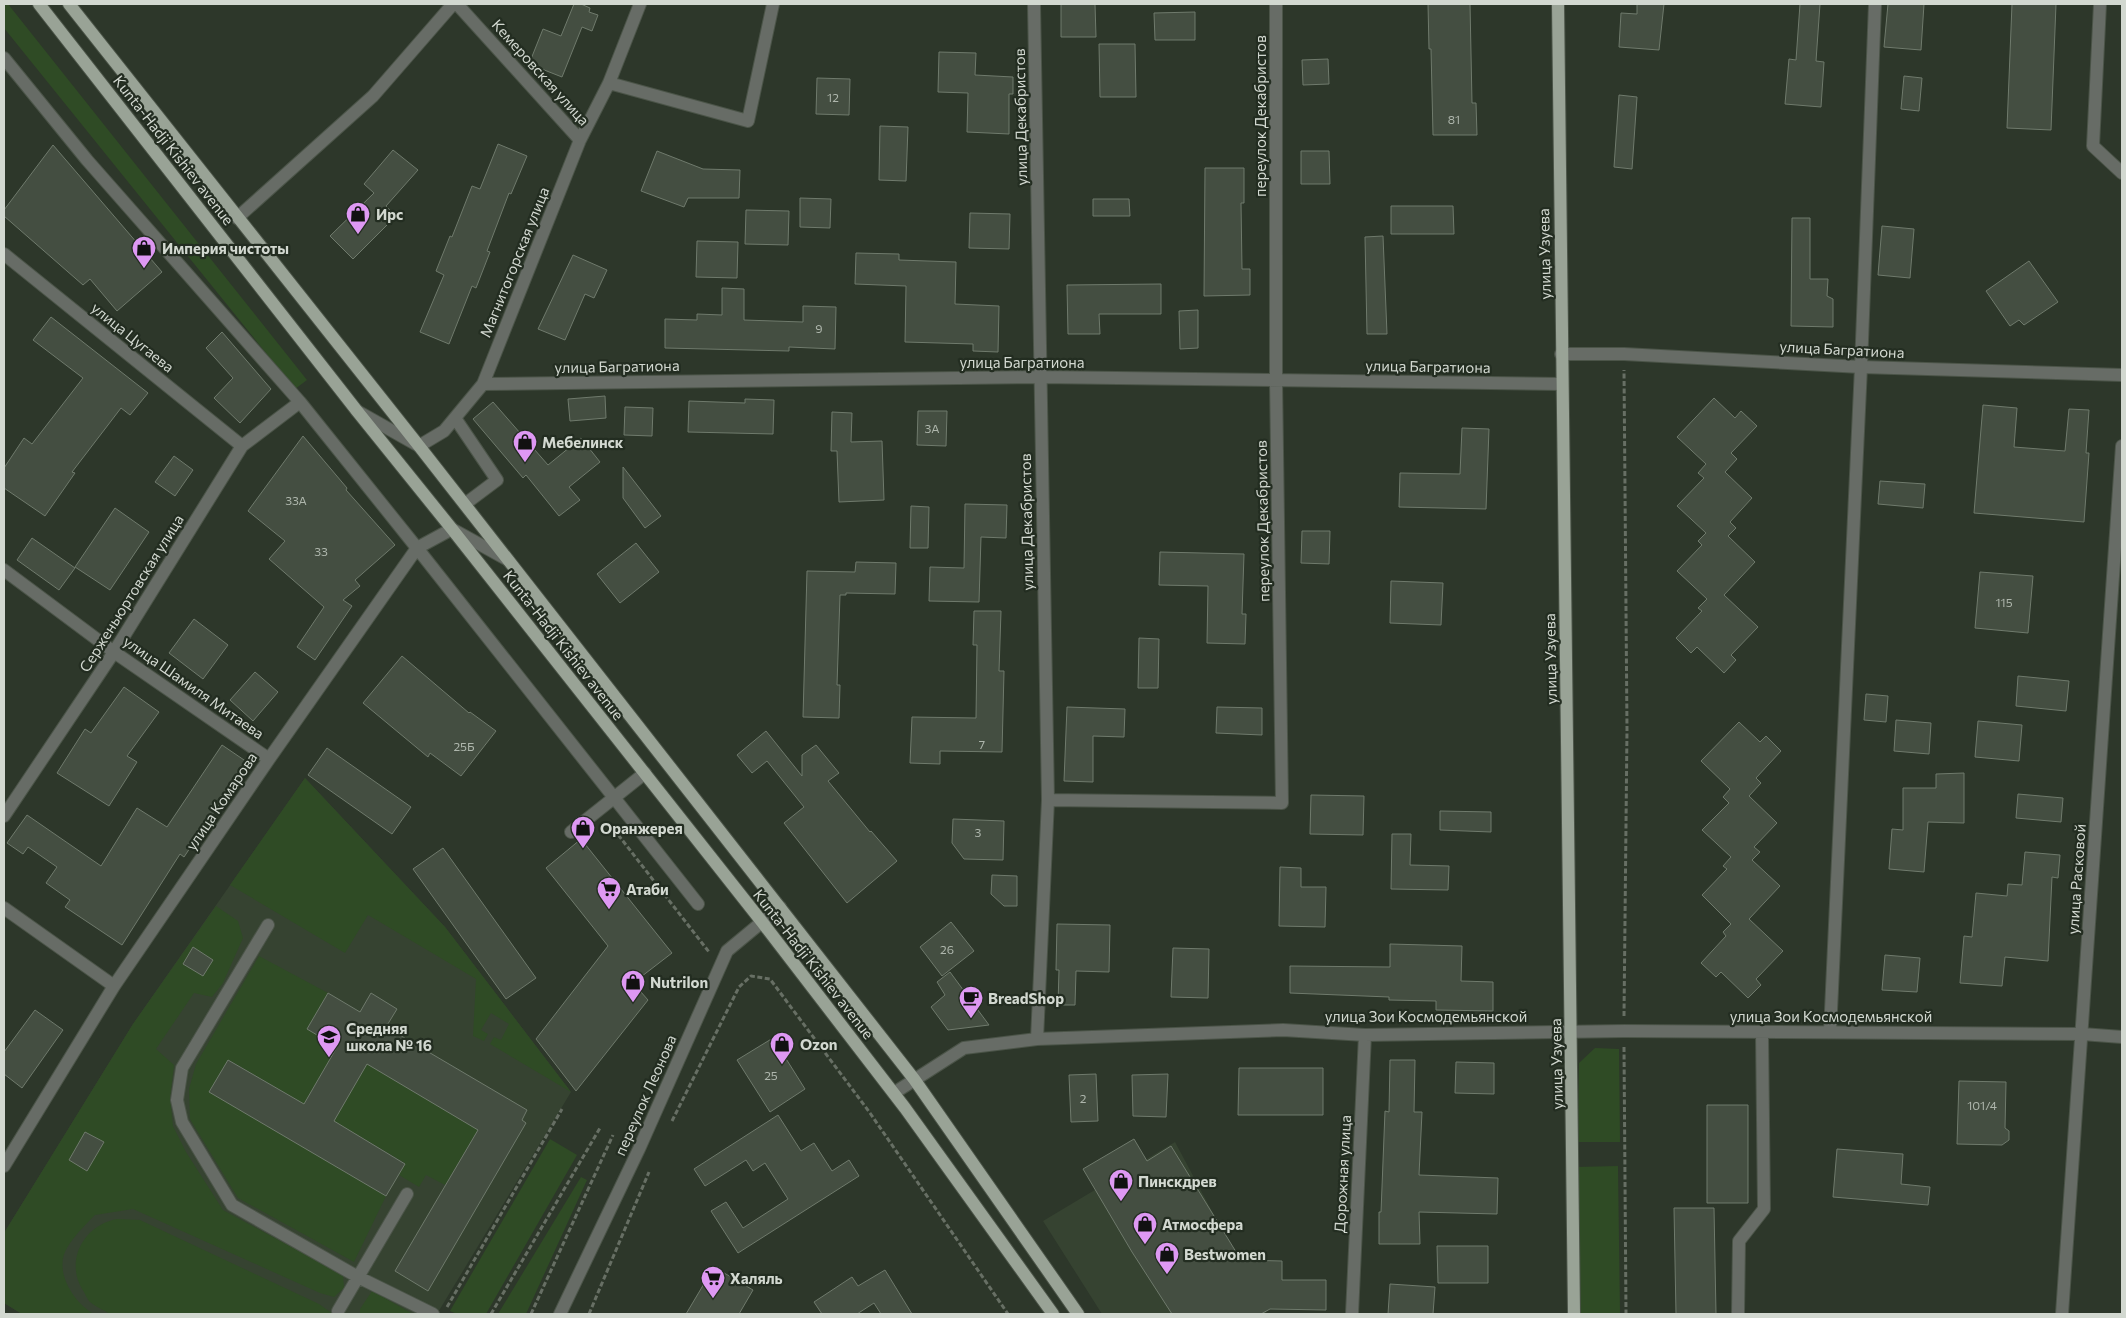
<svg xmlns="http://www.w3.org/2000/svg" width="2126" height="1318" font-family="Commissioner,sans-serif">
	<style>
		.built { fill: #364331 }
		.green { fill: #2f4b25 }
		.building { fill: #444e41; stroke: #6f7a6c }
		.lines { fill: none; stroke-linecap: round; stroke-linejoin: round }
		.minor-casing { stroke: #4b5448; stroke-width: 14 }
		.major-casing { stroke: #4b5448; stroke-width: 14 }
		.path { stroke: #676f64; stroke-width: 3; stroke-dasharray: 5 2.5; stroke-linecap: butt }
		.minor { stroke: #676c66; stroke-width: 12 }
		.major { stroke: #99a396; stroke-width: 12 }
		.labels { text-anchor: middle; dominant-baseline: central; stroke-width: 4.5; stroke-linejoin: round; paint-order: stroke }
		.number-label { font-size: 12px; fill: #aeb6ac }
		.street-label { font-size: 15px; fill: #d2d8d0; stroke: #232d21 }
		.poi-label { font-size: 15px; font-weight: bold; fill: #d2d8d0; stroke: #232d21; text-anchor: start }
	</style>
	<rect width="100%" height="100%" fill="#2d372a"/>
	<path class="built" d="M305,778L445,927L571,1092L437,1314H22L4,1303V1233L133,1024Z
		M1175,1142L1267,1314H1102L1043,1221Z"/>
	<path class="green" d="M4,4H8L307,380L295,389L4,28Z
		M305,778L445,927L571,1092L490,1044L494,1037L501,1040L509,1024L491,1013L481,1030L488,1034L484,1041L473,1036L476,979L368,915L345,953L230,885Z
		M216,906L238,921L243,938L223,983L212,997L194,993L156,1049L174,1065L170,1098L173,1126L186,1152L223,1210L343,1275L344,1288L334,1297L320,1293L133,1209L95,1215C85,1225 74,1236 67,1248C53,1271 74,1303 94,1314H22L4,1303V1233L133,1024Z
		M259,956L328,993L308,1029L337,1047L304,1104L229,1060L210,1092L386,1196L354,1262L238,1198L190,1119L189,1089L196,1064Z
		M1595,1048L1619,1049L1620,1142H1578L1579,1063Z
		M367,1064L478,1130L445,1185L426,1175L419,1187L399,1175L405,1163L334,1121Z
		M550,1139L577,1155L486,1314H457L450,1311Z
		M1618,1166L1620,1314H1578L1576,1167Z
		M581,1177L587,1180L526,1314H498Z
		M117,1219L140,1220L319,1304L333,1314H110C104,1310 96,1307 90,1302C87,1299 85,1293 82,1289C65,1260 84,1225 117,1219Z
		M372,1291L413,1314H360V1309Z"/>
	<path class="building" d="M574,4H581L590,8L589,12L598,15L592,31L582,27L562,77L529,64L543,29L561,36Z
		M1061,4H1095L1096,37H1061Z
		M1428,4H1470L1472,103H1476L1477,135H1433L1431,49H1429Z
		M1637,4H1664L1659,50L1619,47L1621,13L1637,14Z
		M1800,4H1820L1816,61L1824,62L1821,107L1785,104L1789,59L1796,60Z
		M1888,4H1924L1921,50L1884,47Z
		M2012,4H2056L2051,130L2007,128Z
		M1195,12V40H1155L1154,13Z
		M1099,44H1135L1136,97H1100Z
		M939,52L976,53L975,75L1013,77V94H1009V134L967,132L968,93L938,92Z
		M1328,59L1329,84L1303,85L1302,60Z
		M1904,76L1922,78L1919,111L1901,109Z
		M817,78L850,79L849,115L816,114Z
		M1619,95L1637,97L1632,169L1614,167Z
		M880,126L908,127L906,181L879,180Z
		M498,144L527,156L511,194L509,193L487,251L490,252L476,288L472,286L449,344L420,332L444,275L436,271L450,236L452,237L472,186L480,189Z
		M53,145L162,272L117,311L90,279L83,285L4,216V210Z
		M393,150L418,170L386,206L396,216L353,259L330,236L374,193L364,184Z
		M657,151L703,169L740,170L739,198H688L684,207L641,191Z
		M1301,151H1329L1330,184H1301Z
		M1205,168H1244V203H1241L1242,269H1250V295L1204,296Z
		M800,198L831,199L830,228L800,227Z
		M1093,199H1129L1130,216H1093Z
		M1391,206H1453L1454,234H1391Z
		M746,210L789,211L788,245L745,244Z
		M970,213L1010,214L1009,249L969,248Z
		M1792,218H1810V279H1828L1827,296L1833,299V327L1791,326Z
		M1882,226L1914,229L1910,278L1878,275Z
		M1383,236L1387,334H1367L1365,237Z
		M697,241L738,242L737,278L696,277Z
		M856,253L899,254V260L956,262L955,304L999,306L998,352L973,351V344L905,342L906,286L855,284Z
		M573,255L607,270L594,298L585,294L565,340L538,329Z
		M2029,261L2058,302L2024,325L2019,320L2010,326L1986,291Z
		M1161,284V314H1099L1100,334H1068L1067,285Z
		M722,288L744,289V320L803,322V306L836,307L835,349L789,347V351L665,348V319L697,320V314L722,315Z
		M1198,310V348L1180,349L1179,311Z
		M51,317L148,393L130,415L121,408L72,472L75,473L45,516L4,488V468L24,438L32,444L83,378L33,340Z
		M222,332L271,389L240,423L214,398L233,378L206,348Z
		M605,396L606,418L570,421L568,399Z
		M1714,398L1735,418L1741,411L1757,426L1731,453L1737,459L1725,472L1752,498L1730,522L1736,528L1728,536L1755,562L1724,595L1758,627L1731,655L1736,660L1724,673L1697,647L1691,653L1676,638L1702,611L1698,608L1707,599L1677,571L1702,545L1698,541L1706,533L1677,506L1704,478L1698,473L1706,464L1677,437Z
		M745,399L774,400L773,434L688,432L689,401L745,403Z
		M493,402L548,465L581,438L600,462L569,487L580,500L559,516L526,475L523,478L473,419Z
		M1983,405L2017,408L2014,447L2065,451L2069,409L2089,410L2086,453H2089L2084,522L1974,513Z
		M625,407L653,408L652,436L624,435Z
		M918,411H947L946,446L917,445Z
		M832,412L852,413L851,442L882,441L884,500L839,502L837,451H831Z
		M1462,428L1489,429L1486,509L1399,507L1400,473L1460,474Z
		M303,436L347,488L346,490L395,545L355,580L360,586L343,600L352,606L315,660L297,647L324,607L269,559L285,541L248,511Z
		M174,456L193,470L175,496L155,482Z
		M623,467L661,516L645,528L623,498Z
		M1880,481L1925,484L1923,508L1878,504Z
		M965,504L1007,505L1006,538L981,537L979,602L929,601L930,567L964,568Z
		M911,506L929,507L928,548H910Z
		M115,508L149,532L110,590L75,567Z
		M1302,531H1330L1329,564L1301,563Z
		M32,538L75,568L59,590L17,560Z
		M636,543L659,572L620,603L597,574Z
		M1160,552L1244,554L1242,614H1246L1245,644L1207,643L1208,586L1159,585Z
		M856,562L896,563L895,594L846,593V595H840L837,685H840L839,718L803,717L807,571L855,572Z
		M1980,572L2033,576L2028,633L1975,628Z
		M1391,581L1443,583L1441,625L1390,623Z
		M974,611H1001L999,671H1004L1002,752L940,751V764L910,763L912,717L976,718L977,645H973Z
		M194,619L228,645L203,679L169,653Z
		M1139,638L1159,639L1158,688H1138Z
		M402,656L469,713L470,712L496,731L461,776L430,753L428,757L363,703Z
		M255,672L278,692L253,721L230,700Z
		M2018,676L2069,681L2066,711L2016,706Z
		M124,687L159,712L127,756L137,762L109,806L57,773L85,729L91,733Z
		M1866,694L1888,696L1886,722L1864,720Z
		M1067,707L1125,709L1124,737L1093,736V782L1064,781Z
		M1217,707L1262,708V735L1216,733Z
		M1896,720L1931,723L1929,754L1894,751Z
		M1978,721L2022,725L2019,761L1975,757Z
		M1739,722L1760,742L1766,736L1781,751L1756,778L1761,783L1749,796L1777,823L1754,847L1760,852L1752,860L1780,886L1749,919L1783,951L1756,979L1761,985L1748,998L1721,972L1716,977L1701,963L1726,936L1723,932L1731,924L1702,895L1727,869L1723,866L1731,857L1702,830L1729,803L1723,797L1730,789L1701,761Z
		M766,731L802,776V755L816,745L839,773L828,781L870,832L871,831L897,861L847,903L784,823L804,807L767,761L752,773L737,755Z
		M222,745L247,762L184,857L180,854L122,945L65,907L70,900L46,883L57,867L28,847L23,854L7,843L27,815L101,866L137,808L167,827Z
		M327,748L411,807L392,834L308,775Z
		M1964,773V823L1928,822L1924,872L1889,869L1892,829L1903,830V788H1936V774Z
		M2018,794L2063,798L2061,822L2016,818Z
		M1311,795L1364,796L1363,835L1310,834Z
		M1440,811L1491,812V832L1440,830Z
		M953,819L1004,821L1003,860L964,859L952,843Z
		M1392,834H1411L1410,865L1449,866L1448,890L1391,889Z
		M581,839L672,953L633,983L648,1000L576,1091L536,1039L608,946L546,868Z
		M443,848L536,978L506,999L413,869Z
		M2025,852L2060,855L2058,878L2052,877L2048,961L2005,957L2002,986L1960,983L1964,936L1972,937L1976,893L2007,896L2008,884L2022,885Z
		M1280,867L1301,868V887H1326L1325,927L1279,926Z
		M992,875L1017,876V906H1004L991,894Z
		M951,922L974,951L942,976L920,947Z
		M1057,924L1110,925L1109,972L1076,971L1075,1005H1058L1059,970H1056Z
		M1390,944L1462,946L1461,981L1493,982V1011L1436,1010V1001L1389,1000V997L1290,993V966L1390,967Z
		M193,947L213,960L203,976L183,964Z
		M1173,948L1209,949L1208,998L1171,997Z
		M1885,955L1920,958L1917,992L1882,990Z
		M950,972L989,1025L948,1030L931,1007L945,995L937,982Z
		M328,993L360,1012L371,993L397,1009L386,1027L527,1110L522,1120L526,1123L428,1291L395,1271L478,1130L367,1064L334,1121L405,1164L386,1196L209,1092L228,1060L304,1104L337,1047L307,1029Z
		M35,1010L63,1030L22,1088L4,1074V1052Z
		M773,1038L805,1089L770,1112L737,1060Z
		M1390,1060H1415L1414,1112H1422L1419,1175L1498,1178L1497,1214L1419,1212L1420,1244H1379V1212H1381L1385,1111L1389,1112Z
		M1456,1062L1494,1063V1094L1455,1093Z
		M1239,1068H1323V1115H1238Z
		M1096,1074L1098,1121L1071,1122L1069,1075Z
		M1168,1074L1166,1117L1133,1116L1132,1075Z
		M1959,1081L2006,1082L2005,1128L2009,1131V1140L2002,1145L1957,1144Z
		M1707,1105H1748V1203H1707Z
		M778,1115L801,1151L814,1143L832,1171L849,1160L859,1176L738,1253L711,1211L726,1202L743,1228L788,1199L765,1163L753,1171L746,1160L705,1186L694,1169Z
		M85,1132L104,1142L87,1171L69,1160Z
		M1134,1139L1147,1161L1171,1146L1241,1260L1282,1261V1280H1326V1310L1270,1309L1261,1314H1172L1132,1252L1083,1169Z
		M1837,1149L1903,1154L1901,1184L1930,1187L1928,1205L1833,1197Z
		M1674,1208H1714L1716,1314H1676Z
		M1437,1246H1488V1283H1438Z
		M714,1267L753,1290L739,1314H686Z
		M885,1270L912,1314H881L874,1303L857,1314H822L814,1302L852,1277L858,1286Z
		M1390,1284L1435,1287L1433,1314H1388Z"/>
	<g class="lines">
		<defs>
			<path id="minor" d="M457,4L580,140
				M1034,4L1048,800L1037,1039
				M2100,4L2093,146L2122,173
				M4,58L87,160L300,402L417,548L698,904
				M609,83L748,121L773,4
				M237,218L373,96L453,4
				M4,254L242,446
				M1561,354H1624L1861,367L2122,375
				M483,384L1040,377L1561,384
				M357,411L419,446L444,431L483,384L580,140L609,83L640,4
				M455,418L497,480L465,504
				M4,570L114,652L269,759
				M1048,800L1282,803L1276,380V4
				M4,816L114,652L242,446L300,402
				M571,832L645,773
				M4,908L114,986
				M268,925L182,1068L177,1100L182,1122L232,1205L358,1277L433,1314
				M1830,1032L1861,367L1875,4
				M894,1093L964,1048L1037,1039L1283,1030L1365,1035L1624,1031L2082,1034L2122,1037
				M4,1166L114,986L269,759L417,548L452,529L508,560
				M338,1311L407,1194
				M560,1314L639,1149L727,951L780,907
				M1352,1314L1365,1035
				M1738,1314L1739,1241L1764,1209L1762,1032
				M2062,1314L2122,446"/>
			<path id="major" d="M39,4L357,411L452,529L762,922L905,1108L1053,1314
				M69,4L419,446L914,1079L1078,1314
				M1558,4L1574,1314"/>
		</defs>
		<use href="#minor" class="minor-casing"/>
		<use href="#major" class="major-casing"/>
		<path class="path" d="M609,823L709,952
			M1624,1016L1627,729L1624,370
			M1624,1047L1626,1314
			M672,1121L739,987L751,976L770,979L870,1113L1008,1314
			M447,1307L562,1109
			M491,1314L600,1128
			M531,1314L613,1135
			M589,1314L649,1172"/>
		<use href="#minor" class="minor"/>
		<use href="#major" class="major"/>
	</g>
	<defs>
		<symbol id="shop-pin" viewBox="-11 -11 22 30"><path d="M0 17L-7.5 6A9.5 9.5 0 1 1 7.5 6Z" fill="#de98f3" stroke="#232d21"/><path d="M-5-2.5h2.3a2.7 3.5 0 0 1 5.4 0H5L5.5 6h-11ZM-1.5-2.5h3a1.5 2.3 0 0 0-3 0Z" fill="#111"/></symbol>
		<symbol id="supermarket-pin" viewBox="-11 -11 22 30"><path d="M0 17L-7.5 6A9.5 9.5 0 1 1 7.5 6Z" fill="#de98f3" stroke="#232d21"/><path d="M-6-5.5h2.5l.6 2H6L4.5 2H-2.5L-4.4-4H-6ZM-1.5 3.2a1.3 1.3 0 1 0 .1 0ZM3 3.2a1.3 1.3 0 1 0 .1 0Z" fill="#111"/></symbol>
		<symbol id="cafe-pin" viewBox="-11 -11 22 30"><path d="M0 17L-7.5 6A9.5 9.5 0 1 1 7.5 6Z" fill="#de98f3" stroke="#232d21"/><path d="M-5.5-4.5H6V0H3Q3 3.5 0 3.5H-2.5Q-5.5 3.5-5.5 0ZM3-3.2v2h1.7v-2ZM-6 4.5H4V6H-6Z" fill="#111"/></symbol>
		<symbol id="school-pin" viewBox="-11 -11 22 30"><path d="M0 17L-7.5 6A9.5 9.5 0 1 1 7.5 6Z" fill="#de98f3" stroke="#232d21"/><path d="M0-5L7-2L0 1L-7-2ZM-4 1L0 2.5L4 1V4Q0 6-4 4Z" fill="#111"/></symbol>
	</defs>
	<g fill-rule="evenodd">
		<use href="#shop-pin" x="344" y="200" width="28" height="38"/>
		<use href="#shop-pin" x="130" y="234" width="28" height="38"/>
		<use href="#shop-pin" x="511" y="428" width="28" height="38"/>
		<use href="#shop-pin" x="569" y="814" width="28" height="38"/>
		<use href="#supermarket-pin" x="595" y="875" width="28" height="38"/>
		<use href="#shop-pin" x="619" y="968" width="28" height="38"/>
		<use href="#cafe-pin" x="957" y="984" width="28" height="38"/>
		<use href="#school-pin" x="315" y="1023" width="28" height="38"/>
		<use href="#shop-pin" x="768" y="1030" width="28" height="38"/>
		<use href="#shop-pin" x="1107" y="1167" width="28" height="38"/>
		<use href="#shop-pin" x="1131" y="1210" width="28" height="38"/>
		<use href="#shop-pin" x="1153" y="1240" width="28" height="38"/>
		<use href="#supermarket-pin" x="699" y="1264" width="28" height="38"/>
	</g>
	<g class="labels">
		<g class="number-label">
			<text x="833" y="97">12</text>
			<text x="1454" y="119">81</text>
			<text x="819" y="328">9</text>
			<text x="932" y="428">3А</text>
			<text x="296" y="500">33А</text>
			<text x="321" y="551">33</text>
			<text x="2004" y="602">115</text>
			<text x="982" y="744">7</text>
			<text x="464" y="746">25Б</text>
			<text x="978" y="832">3</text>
			<text x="947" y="949">26</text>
			<text x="771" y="1075">25</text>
			<text x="1083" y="1098">2</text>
			<text x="1982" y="1105">101/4</text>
		</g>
		<g class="street-label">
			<text transform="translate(541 72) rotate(48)">Кемеровская улица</text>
			<text transform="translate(1260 116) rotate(-90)">переулок Декабристов</text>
			<text transform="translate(1020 117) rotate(-91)">улица Декабристов</text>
			<text transform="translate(174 150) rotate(52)">Kunta-Hadji Kishiev avenue</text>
			<text transform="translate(1544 254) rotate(-91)">улица Узуева</text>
			<text transform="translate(514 262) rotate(-68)">Магнитогорская улица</text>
			<text transform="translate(133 337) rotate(39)">улица Цугаева</text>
			<text transform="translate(1842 349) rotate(3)">улица Багратиона</text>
			<text x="1022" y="362">улица Багратиона</text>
			<text transform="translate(617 366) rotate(-1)">улица Багратиона</text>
			<text transform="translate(1428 366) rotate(1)">улица Багратиона</text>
			<text transform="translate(1262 521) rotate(-91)">переулок Декабристов</text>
			<text transform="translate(1026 522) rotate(-91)">улица Декабристов</text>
			<text transform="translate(131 593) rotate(-58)">Серженьюртовская улица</text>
			<text transform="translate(564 645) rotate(52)">Kunta-Hadji Kishiev avenue</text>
			<text transform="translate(1550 659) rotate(-91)">улица Узуева</text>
			<text transform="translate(194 687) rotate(35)">улица Шамиля Митаева</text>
			<text transform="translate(221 801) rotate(-56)">улица Комарова</text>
			<text transform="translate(2076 879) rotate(-86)">улица Расковой</text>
			<text transform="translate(814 964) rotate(52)">Kunta-Hadji Kishiev avenue</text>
			<text x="1426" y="1016">улица Зои Космодемьянской</text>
			<text x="1831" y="1016">улица Зои Космодемьянской</text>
			<text transform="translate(1556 1064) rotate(-91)">улица Узуева</text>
			<text transform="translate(645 1095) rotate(-66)">переулок Леонова</text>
			<text transform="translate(1342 1174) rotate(-87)">Дорожная улица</text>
		</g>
		<g class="poi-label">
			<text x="376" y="214">Ирс</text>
			<text x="162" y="248">Империя чистоты</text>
			<text x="542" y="442">Мебелинск</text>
			<text x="600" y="828">Оранжерея</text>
			<text x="626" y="889">Атаби</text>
			<text x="650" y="982">Nutrilon</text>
			<text x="988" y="998">BreadShop</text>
			<text x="346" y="1028">Средняя<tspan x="346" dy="17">школа № 16</tspan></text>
			<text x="800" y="1044">Ozon</text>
			<text x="1138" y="1181">Пинскдрев</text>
			<text x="1162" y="1224">Атмосфера</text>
			<text x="1184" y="1254">Bestwomen</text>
			<text x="730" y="1278">Халяль</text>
		</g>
	</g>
	<rect width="2126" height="1318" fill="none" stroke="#d2d8d0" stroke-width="10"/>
</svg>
